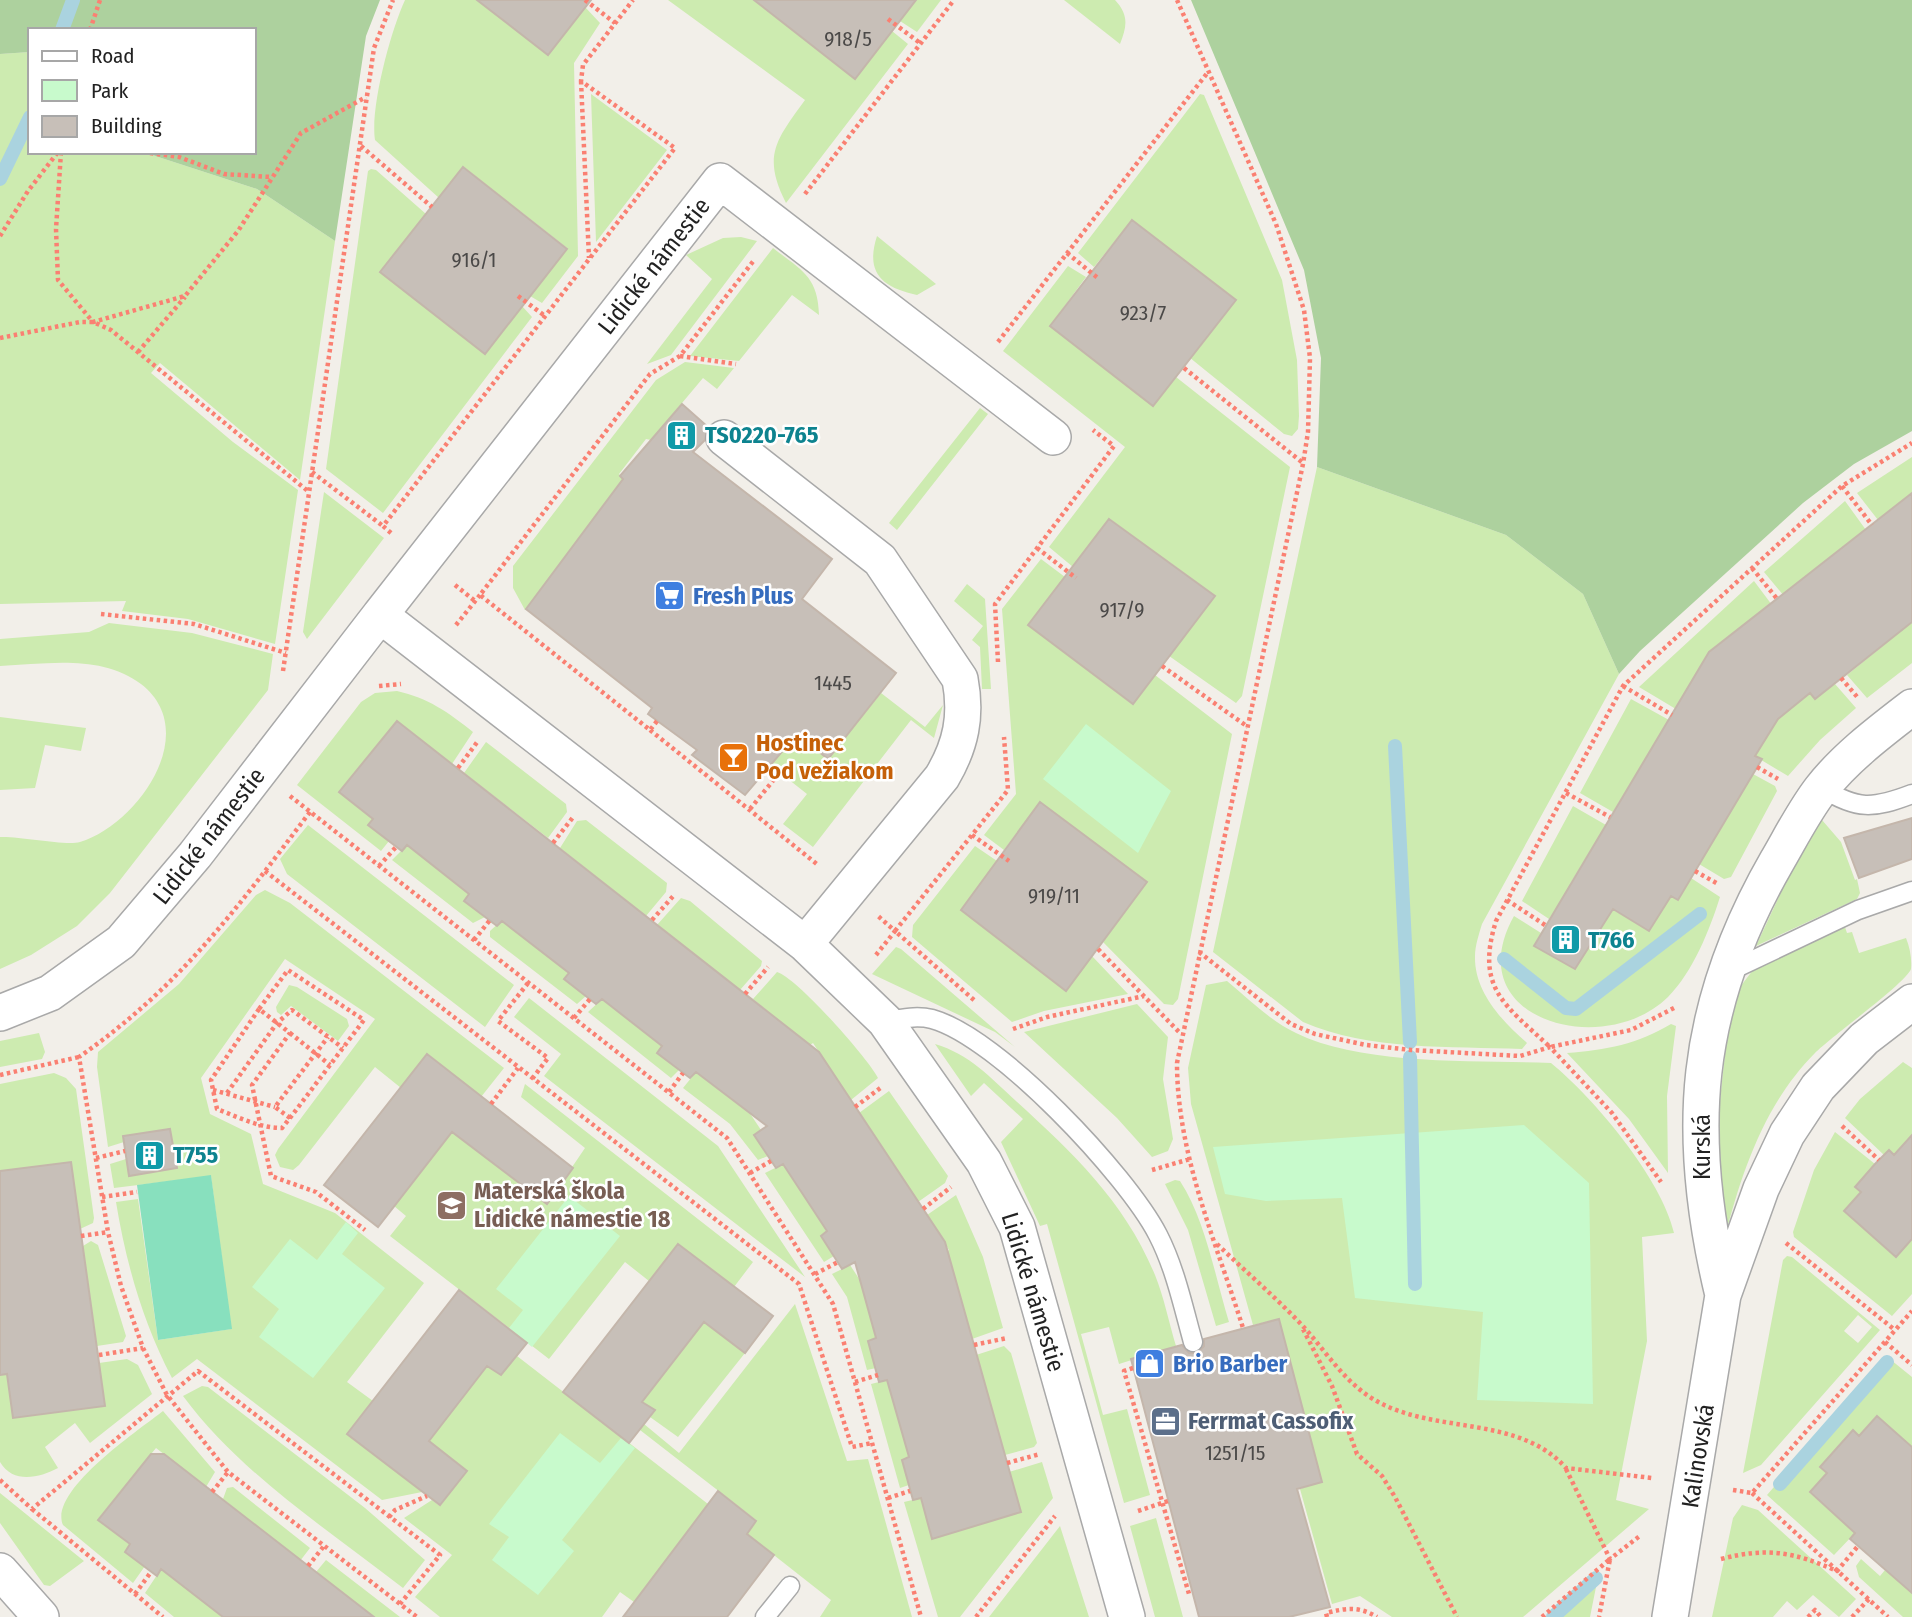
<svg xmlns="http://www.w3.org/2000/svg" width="1912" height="1617" font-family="'Fira Sans Condensed',sans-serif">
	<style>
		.grass { fill: #cdebb0; fill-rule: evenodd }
		.forest { fill: #add19e }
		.park { fill: #c8facc }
		.pitch { fill: #88e0be }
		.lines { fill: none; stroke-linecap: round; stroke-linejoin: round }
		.stream { stroke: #aad3df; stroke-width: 14 }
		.building { fill: #c7bfb8; stroke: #c4b6ab; stroke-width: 2 }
		.lane-casing { stroke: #a9a9a9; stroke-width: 21 }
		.street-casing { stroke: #a9a9a9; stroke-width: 38 }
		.path { stroke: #fa8072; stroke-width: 4.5; stroke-dasharray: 3.5 3.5; stroke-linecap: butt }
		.lane { stroke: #fff; stroke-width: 18 }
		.street { stroke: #fff; stroke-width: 35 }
		.labels { text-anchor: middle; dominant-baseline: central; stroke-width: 5; stroke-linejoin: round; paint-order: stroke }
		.number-label { font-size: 21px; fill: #4b4948 }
		.street-label { font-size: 24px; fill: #222; stroke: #fff }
		.culture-label { font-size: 24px; font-weight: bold; fill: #0d838f; stroke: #fff; text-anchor: start }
		.shop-label { font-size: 24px; font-weight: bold; fill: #366cbe; stroke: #fff; text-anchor: start }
		.food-label { font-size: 24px; font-weight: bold; fill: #c56008; stroke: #fff; text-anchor: start }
		.education-label { font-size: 24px; font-weight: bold; fill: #785e54; stroke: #fff; text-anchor: start }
		.service-label { font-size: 24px; font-weight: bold; fill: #4e5e75; stroke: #fff; text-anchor: start }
	</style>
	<rect width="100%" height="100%" fill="#f2efe9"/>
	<path class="grass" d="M405,0H477L490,10L497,4L501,19L548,55L585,7L600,23L574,63L578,256L542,303L530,296L567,248L520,211L515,218L505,210L509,203L464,167L439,198L375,140C370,107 391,30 405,0Z
		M668,0H754L855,79L892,31L908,44L786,203C762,156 776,140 805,100Z
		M916,0H941L917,32L900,21Z
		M1064,0H1115C1129,15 1127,26 1120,44Z
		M30,52V152H143L257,189L335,241L300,480L160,363L151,373L233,442L298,490L275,644L188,619L122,611L126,601L0,604V54Z
		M591,94L667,150L596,242Z
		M1200,94L1204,95L1282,280L1297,360L1299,416L1298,429L1292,436L1284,434L1184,353L1199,348L1236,300L1132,220L1094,267L1078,253Z
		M371,169L376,170L426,214L381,273L427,309L522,306L532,317L383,513L326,469L368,171Z
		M877,236L936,284L917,295C882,287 865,273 877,236Z
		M741,237L757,241L671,355L647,364L712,279L686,255L723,238Z
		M773,248C801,270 818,276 819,315L792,295L739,361L690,356Z
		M1068,266L1086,277L1050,326L1153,406L1176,377L1290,467L1242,696L1236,703L1162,651L1177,646L1215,596L1168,561L1162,568L1157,554L1110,519L1073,567L1049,547L1125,447L1003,351Z
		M685,362L734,368L717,389L703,378L651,440L646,439L619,474L624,479L525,610L513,588V566L656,380Z
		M980,408L988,414L897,530L889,523Z
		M1912,457V493L1878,520L1857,493Z
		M1317,467L1506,535L1583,594L1619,674L1482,924C1479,934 1475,946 1475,956C1474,992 1502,1021 1527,1043L1522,1049C1451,1046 1369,1051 1303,1022L1213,952Z
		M324,492L384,538L307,639L303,632Z
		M1845,501L1866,530L1784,596L1764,572Z
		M1041,559L1065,577L1028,625L1132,704L1155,675L1232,734L1178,999L1173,1005L1164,1004L1103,942L1147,882L1040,802L1004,850L984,835L1016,794L1002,609Z
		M1754,581L1772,605L1777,719L1810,693L1815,699L1835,684L1856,708L1820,740L1788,776L1639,687Z
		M967,584L985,599L991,689H982L980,647L972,640L983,626L954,601Z
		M1912,622V663L1867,698L1847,675Z
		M109,623L192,633L273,654L268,690L110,893L77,926L31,955L0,969V837C20,836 65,846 80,842C137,825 203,732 141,684C101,654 46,664 0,666V639L89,632Z
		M397,691C428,698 448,712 473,732L452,764L397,721L340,791L373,819L369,826L389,841L381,851L297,785L361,702L375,693Z
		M881,693L925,727L943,705L934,738L911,720L813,847L783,824L807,794L769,764L759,705L828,759Z
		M1631,699L1669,720L1613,812L1580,793Z
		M0,717L86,728L81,751L45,745L35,788L0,790Z
		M486,742L566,804L567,812L548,838L464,773Z
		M1753,774L1775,786L1777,791L1731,877L1724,879L1699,864Z
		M1573,806L1606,825L1570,884L1649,931L1671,896L1691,878L1720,897C1710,929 1693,972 1668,997C1604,1060 1456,1020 1514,916L1541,933L1534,945L1575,969L1555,910L1549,919L1522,901Z
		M586,820L667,883L666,892L646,916L560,848L577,821Z
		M1822,820L1841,842L1855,880L1857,879L1860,893L1857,899L1756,946L1791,871Z
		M308,825L514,985L485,1027L287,874L280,859Z
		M407,845L469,894L465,901L485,917L473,923L392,860Z
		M975,846L997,861L961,910L1007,946L1092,956L1128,994L1044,1011L1012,1022L912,937L913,925Z
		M265,890L290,903L504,1068L481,1097L428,1054L401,1088L375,1067L299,1165L293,1170L280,1167L275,1155L278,1149L375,1019L285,959L201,1078L210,1114L251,1134L263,1184L335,1213L424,1283L347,1382L373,1401L348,1434L422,1492L382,1500L197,1359L172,1378C143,1323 126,1263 116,1202L138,1199L158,1340L231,1329L211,1176L114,1188L110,1164L126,1159L129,1176L177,1168L170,1129L123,1136L124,1142L108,1147L97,1067L98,1052L179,984L256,895Z
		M681,898L690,901L762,961L761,966L740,990L657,925Z
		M502,920L569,973L564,979L586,996L577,1004L490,937V931Z
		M1845,927L1847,933L1852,932L1859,953L1906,938C1910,948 1912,959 1911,969C1906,983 1832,1036 1815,1053C1766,1102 1742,1170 1725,1237L1718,1118L1728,1027L1740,987L1753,970Z
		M896,947L901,949L1015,1047L995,1032L872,974Z
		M777,972C796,977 868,1058 878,1078L851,1100L813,1043L737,1094L761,1130L754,1135L768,1156L758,1160L730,1124L683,1088L696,1072L731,1099L736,1094L785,1026L753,999Z
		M1227,981C1249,999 1270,1021 1296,1033C1363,1066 1476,1060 1551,1063C1594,1098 1662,1179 1674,1233L1642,1237L1647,1341L1616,1500L1649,1509L1523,1617H1392L1360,1596L1332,1604L1300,1489L1322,1481L1279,1319L1253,1325L1191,1104L1188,1068L1206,985Z
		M289,985L297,987L347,1019L349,1026L338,1041L291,1006L281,1015L277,1012L276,1007Z
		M529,998L718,1146L805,1277L544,1076L561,1054L514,1017Z
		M602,999L662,1046L658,1053L679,1070L671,1078L588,1012Z
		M1137,1004L1168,1037L1163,1079L1173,1139L1168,1151L1152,1157L1117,1118L1024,1032Z
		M1671,1024L1676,1026L1667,1096L1668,1173L1629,1119L1567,1053C1606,1050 1638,1044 1671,1024Z
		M39,1033L45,1052L42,1059L0,1067V1041Z
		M935,1044C969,1054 990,1077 1016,1101C1073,1153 1125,1202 1155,1275C1164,1297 1169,1323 1176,1346L1119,1364L1109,1327L1081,1334L1103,1415L1127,1409L1150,1495L1124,1503L1047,1224L1040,1226L1001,1142L1023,1119L984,1083L971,1096Z
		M1903,1062L1912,1068V1135L1894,1155L1889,1150L1884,1155L1845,1118L1860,1099Z
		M54,1073L66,1078L76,1089L94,1218L93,1223L80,1229L71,1163L0,1171V1084Z
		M525,1084L753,1262L734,1287L649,1281L625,1262L549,1359L390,1236L406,1216L394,1206L452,1132L547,1204L585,1148L521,1097Z
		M889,1091L948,1176L945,1183L918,1202L859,1113Z
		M1835,1132L1875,1164L1855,1187L1861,1192L1845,1211L1895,1257L1912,1239V1294L1892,1316L1794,1237L1793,1232L1814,1170Z
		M783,1164L827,1231L821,1236L834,1256L824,1262L765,1173Z
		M1175,1180L1180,1181C1206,1221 1215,1277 1229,1322L1216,1326L1188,1230L1165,1184Z
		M956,1195L983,1257L1003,1328L972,1339L866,1303L876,1338V1368L867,1370L847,1297L832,1274L850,1265L873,1300L949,1250L927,1215Z
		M91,1241L98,1245L126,1336L123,1342L97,1346L83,1246Z
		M1787,1256L1792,1257L1880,1330L1761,1465L1743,1473L1783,1260ZM1858,1315L1872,1327L1858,1343L1844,1331Z
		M795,1304L847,1461L868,1459L912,1617H820L831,1600L747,1534L756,1520L640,1430L644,1424L679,1453Z
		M704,1322L745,1353L678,1437L650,1417L655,1410L642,1402Z
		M1004,1346L1011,1353L1037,1443L1034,1447L1005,1455L976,1355Z
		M517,1356L708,1504L634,1602L620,1592L602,1617H440L415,1597L452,1555L404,1518L432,1500L440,1506L467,1471L429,1441L487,1366L501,1375Z
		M127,1359L138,1365L152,1394L90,1443L75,1423L45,1447L58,1468C39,1478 13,1484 0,1462V1375L7,1374L14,1418L105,1406L99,1363Z
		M1884,1360H1891L1912,1377V1447L1876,1416L1859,1436L1821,1467L1827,1473L1810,1493L1855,1533L1834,1555L1767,1495Z
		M887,1380L909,1457L902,1460L909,1485L900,1488L871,1384Z
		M202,1386L208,1387L365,1508L425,1560L403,1588C326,1528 241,1474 183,1396Z
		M163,1411L215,1472L206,1487L156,1448L98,1519L130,1545L145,1566L133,1583L63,1525C48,1491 139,1430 163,1411Z
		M1042,1462L1053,1498L960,1617H938L904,1502L921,1498L932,1539L1009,1472Z
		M233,1487L310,1548L300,1561L223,1499L227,1488Z
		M0,1493L84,1561L50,1586L44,1585L0,1523Z
		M1742,1505L1758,1510L1856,1599L1839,1617L1813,1595L1797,1610L1787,1601L1773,1617H1712L1733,1518Z
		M1156,1518L1183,1617H1155L1130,1526Z
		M1060,1526L1089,1617H989Z
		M1861,1559L1880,1576L1885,1570L1904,1586L1912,1578V1617H1903L1859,1577L1856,1566Z
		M326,1560L400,1617H373L316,1572Z
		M161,1569L223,1617H174L145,1593Z
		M1595,1575L1597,1582L1590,1617H1548Z"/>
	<path class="forest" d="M0,0H380L366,36L335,241L257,189L143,152H254V30H30V52L0,54Z
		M1191,0H1912V431L1854,464L1803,503L1640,651L1619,674L1583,594L1506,535L1317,467L1321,358L1304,270Z"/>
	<path class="park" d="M1086,724L1171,791L1138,853L1043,779Z
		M1524,1125L1589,1183L1593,1404L1477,1400L1483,1312L1355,1298L1342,1198L1266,1201L1225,1194L1213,1147Z
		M569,1196L620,1236L532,1347L509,1328L523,1310L496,1289Z
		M346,1222L358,1233L342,1254L385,1288L313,1378L259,1337L279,1309L252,1287L290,1239L317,1260Z
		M560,1433L600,1463L621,1438L635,1448L562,1540L574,1551L538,1595L492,1560L509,1537L489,1524Z"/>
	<path class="pitch" d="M211,1175L232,1329L158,1340L137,1185Z"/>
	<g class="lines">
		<path class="stream" d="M62,30L73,0
			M0,179L30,117
			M1395,746L1410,1042
			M1504,959L1566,1008L1576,1009L1700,914
			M1410,1057L1415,1284
			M1780,1484L1887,1362
			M1553,1617L1596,1578"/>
	</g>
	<path class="building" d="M477,0H591L548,55Z
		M754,0H916L855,79Z
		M463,167L567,249L485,354L380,272Z
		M1132,220L1236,300L1153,406L1050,326Z
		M682,404L708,427L705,440L693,452L832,559L802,599L896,673L828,759L797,734L745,795L692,755L697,750L648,714L652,708L526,609L623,479L620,476Z
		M1912,493V622L1815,699L1810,693L1778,719L1755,756L1762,759L1678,900L1671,896L1649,931L1613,909L1575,969L1534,946L1709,652Z
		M1109,519L1215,596L1133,704L1028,625Z
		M397,721L819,1052L945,1242L1021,1512L932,1539L921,1498L913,1500L902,1460L909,1457L887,1380L879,1382L868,1341L876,1338L855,1262L842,1269L821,1236L827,1231L783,1164L776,1168L754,1135L767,1126L696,1072L690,1078L657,1053L662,1046L602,999L596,1004L564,979L569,973L502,921L497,926L464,901L469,894L407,845L402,851L368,825L373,819L339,792Z
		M1040,802L1147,882L1066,991L961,910Z
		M1912,818V859L1859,878L1844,838Z
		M427,1054L573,1168L547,1204L452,1132L378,1227L324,1185Z
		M170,1129L177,1168L129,1176L123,1136Z
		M1912,1135V1239L1896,1257L1844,1211L1861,1192L1855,1187L1875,1164L1889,1150L1894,1155Z
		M71,1162L105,1406L13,1418L7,1374L0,1375V1171Z
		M678,1244L773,1316L745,1353L704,1322L642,1402L655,1410L629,1443L563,1392Z
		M459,1290L527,1343L501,1375L487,1366L429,1441L467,1471L440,1505L347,1434Z
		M1279,1319L1322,1482L1297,1489L1330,1607L1289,1617H1199L1131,1359L1182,1345L1189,1353H1197L1204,1346V1339Z
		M1877,1416L1912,1447V1593L1850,1539L1855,1533L1810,1492L1827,1473L1820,1467L1853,1430L1859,1436Z
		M151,1454H164L374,1617H223L161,1569L157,1576L125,1552L130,1544L98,1520Z
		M718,1491L756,1521L747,1534L774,1555L727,1617H623Z"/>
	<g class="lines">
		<defs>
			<path id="lane" d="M1822,788C1857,810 1873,809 1912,794
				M1730,971L1858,910L1912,891
				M885,1021C901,1019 916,1015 932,1019C998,1037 1127,1175 1158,1235C1175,1268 1183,1306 1193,1342
				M765,1617L790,1586"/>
			<path id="street" d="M724,438L880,560L960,679C967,716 961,745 942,777L805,944
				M380,615L720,181L1053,437
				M0,1013L50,993L121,942L195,855L380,615L805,944L885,1021L984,1162L1017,1227L1127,1617
				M1723,1295C1684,1133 1693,1007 1777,861C1791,837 1804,811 1821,789C1846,757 1881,731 1912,707
				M0,1571L41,1617
				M1670,1617L1723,1295L1761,1189L1787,1134L1818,1087L1864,1039L1912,1002"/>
		</defs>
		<use href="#lane" class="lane-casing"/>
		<use href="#street" class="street-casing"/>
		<path class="path" d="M585,0L615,23
			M1177,0L1276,224L1304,310L1310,358L1308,432L1303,464L1177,1063C1177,1154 1216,1242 1243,1328
			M888,19L920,43
			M90,30L100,0
			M581,81L589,258
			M361,146L432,207
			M61,152L56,229L58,280L93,322L185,296L238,231L301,133L366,97
			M143,152L179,157L224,174L271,177
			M805,194L954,0
			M0,236L28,191L58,152
			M1067,253L1099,279
			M518,296L545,316
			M0,338L80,322H93L111,330L309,492
			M998,342L1208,72
			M138,352L185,297
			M680,356L736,364
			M1184,368L1303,463
			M312,472L383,526
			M1842,486L1872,525
			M391,533L383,526L675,148L581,81L583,65L633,0
			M1037,548L1076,578
			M1752,568L1778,600
			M455,585L475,601
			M101,614L194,624L286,653
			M456,625L480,595
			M998,662L995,604L1114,446L1093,430
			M1162,666L1248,727
			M283,671L374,48L393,0
			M1841,678L1859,699
			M379,686L401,684
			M1623,686L1672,715
			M657,721L650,730L480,595L650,374L680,356L755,259
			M650,730L818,865
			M1757,767L1778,779
			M458,768L478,741
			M1566,793L1610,817
			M290,796L727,1138L833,1304L921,1617
			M750,809L776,777L765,769
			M310,812C237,908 181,986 79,1057L108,1232L121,1286L143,1348L167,1395L228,1472L417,1617
			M972,835L1009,861
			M553,843L574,816
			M379,866L396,847
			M265,871L799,1284L852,1447L872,1443
			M1695,871L1718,884
			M1507,900L1545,925
			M652,920L675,894
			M474,940L490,920
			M1098,949L1181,1034
			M1199,952L1291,1024L1315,1034L1366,1045L1411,1050L1520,1056L1550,1047L1612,1113L1661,1182
			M876,955L895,931L878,916
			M528,983L498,1021L548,1058L532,1079
			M745,994L768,967
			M974,1000L895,931L1008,790L1004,737
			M1674,1008L1631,1030L1550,1047C1505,1005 1475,988 1496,921L1623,686L1842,486L1912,443
			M259,1009L211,1080L217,1109C238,1117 259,1128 282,1128L290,1118L364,1020L288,970L259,1009L290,1033L252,1085L271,1176L316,1192L365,1230
			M574,1018L590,999
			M1013,1029L1047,1017L1144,996
			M290,1033L330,1065
			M0,1075L79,1057
			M213,1090L275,1107
			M669,1092L683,1073
			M227,1093L277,1023L292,1010L343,1048
			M491,1104L518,1068
			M855,1107L883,1086
			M290,1118L275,1107L328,1037
			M1842,1126L1879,1160
			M96,1158L125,1151
			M1152,1170L1190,1159
			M750,1173L771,1161
			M102,1197L137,1192
			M923,1209L951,1187
			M81,1236L108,1232
			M1786,1243L1895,1330
			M1217,1244C1244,1270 1273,1295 1299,1322C1324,1348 1342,1380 1373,1399C1432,1435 1518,1414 1566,1468L1652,1478
			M815,1274L838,1262
			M1303,1329L1332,1386L1357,1454L1382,1476L1395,1497L1457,1617
			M1885,1342L1912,1365
			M974,1345L1007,1338
			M99,1355L143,1348
			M1133,1368L1124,1371L1189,1594
			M855,1382L878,1375
			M1007,1463L1040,1454
			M1566,1469L1610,1559L1641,1535
			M0,1480L32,1509L198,1371L440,1555L400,1604
			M1733,1490L1752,1493L1912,1311
			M212,1492L228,1472
			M1752,1493L1888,1617
			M888,1498L910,1491
			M32,1509L163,1617
			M1138,1511L1168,1501
			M389,1517L395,1510L427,1496
			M1721,1559C1767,1547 1794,1552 1837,1571L1858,1546
			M308,1566L324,1546
			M135,1594L151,1572
			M976,1617L1055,1516
			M1327,1617L1326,1613C1346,1608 1359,1606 1377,1617
			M1542,1617L1610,1559L1599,1617
			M1808,1617L1815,1610L1821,1617
			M1852,1617L1869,1599"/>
		<use href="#lane" class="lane"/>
		<use href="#street" class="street"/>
	</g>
	<defs>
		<symbol id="building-square" viewBox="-11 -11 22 22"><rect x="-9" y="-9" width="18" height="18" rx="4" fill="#0f9aa8" stroke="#fff"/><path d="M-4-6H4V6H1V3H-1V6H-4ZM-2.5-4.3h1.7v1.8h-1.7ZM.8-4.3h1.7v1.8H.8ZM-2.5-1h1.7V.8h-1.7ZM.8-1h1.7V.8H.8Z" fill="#fff"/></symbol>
		<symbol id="supermarket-square" viewBox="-11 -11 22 22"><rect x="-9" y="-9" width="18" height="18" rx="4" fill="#3f7fe0" stroke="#fff"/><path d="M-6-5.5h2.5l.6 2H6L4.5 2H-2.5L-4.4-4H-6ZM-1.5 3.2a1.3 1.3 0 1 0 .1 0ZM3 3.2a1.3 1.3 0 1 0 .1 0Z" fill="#fff"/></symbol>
		<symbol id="bar-square" viewBox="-11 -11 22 22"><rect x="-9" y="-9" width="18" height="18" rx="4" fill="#e8710a" stroke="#fff"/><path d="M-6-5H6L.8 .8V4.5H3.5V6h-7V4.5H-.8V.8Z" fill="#fff"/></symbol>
		<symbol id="school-square" viewBox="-11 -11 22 22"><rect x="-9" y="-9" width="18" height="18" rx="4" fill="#8d6e63" stroke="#fff"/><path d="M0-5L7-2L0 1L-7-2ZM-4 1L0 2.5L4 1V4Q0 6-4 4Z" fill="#fff"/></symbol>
		<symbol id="shop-square" viewBox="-11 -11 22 22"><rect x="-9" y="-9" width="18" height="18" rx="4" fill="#3f7fe0" stroke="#fff"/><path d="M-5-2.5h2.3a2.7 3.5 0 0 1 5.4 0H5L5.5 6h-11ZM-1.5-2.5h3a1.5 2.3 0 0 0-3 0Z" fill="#fff"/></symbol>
		<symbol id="office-square" viewBox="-11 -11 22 22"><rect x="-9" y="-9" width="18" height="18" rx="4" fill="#5c6f8a" stroke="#fff"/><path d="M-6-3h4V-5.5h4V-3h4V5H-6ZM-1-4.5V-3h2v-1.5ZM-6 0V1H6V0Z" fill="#fff"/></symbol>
	</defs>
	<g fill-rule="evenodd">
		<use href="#building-square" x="664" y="418" width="35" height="35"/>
		<use href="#supermarket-square" x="652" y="578" width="35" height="35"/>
		<use href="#bar-square" x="716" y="740" width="35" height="35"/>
		<use href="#building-square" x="1548" y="922" width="35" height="35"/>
		<use href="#building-square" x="132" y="1138" width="35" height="35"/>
		<use href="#school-square" x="434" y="1188" width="35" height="35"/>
		<use href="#shop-square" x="1132" y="1346" width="35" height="35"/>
		<use href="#office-square" x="1148" y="1404" width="35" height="35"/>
	</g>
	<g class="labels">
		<g class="number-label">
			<text x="848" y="39">918/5</text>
			<text x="474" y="260">916/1</text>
			<text x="1143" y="313">923/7</text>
			<text x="1122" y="610">917/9</text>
			<text x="833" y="683">1445</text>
			<text x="1054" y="896">919/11</text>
			<text x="1235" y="1453">1251/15</text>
		</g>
		<g class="street-label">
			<text transform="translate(654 266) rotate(-52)">Lidické námestie</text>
			<text transform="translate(209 836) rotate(-52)">Lidické námestie</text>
			<text transform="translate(1702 1147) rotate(-90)">Kurská</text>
			<text transform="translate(1033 1292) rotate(73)">Lidické námestie</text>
			<text transform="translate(1698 1456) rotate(-81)">Kalinovská</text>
		</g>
		<g class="culture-label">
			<text x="705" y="435">TS0220-765</text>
			<text x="1588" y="940">T766</text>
			<text x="173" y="1155">T755</text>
		</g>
		<g class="shop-label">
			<text x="693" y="596">Fresh Plus</text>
			<text x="1173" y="1364">Brio Barber</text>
		</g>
		<g class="food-label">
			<text x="756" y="743">Hostinec<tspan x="756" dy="28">Pod vežiakom</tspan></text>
		</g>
		<g class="education-label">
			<text x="474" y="1191">Materská škola<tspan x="474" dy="28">Lidické námestie 18</tspan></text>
		</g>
		<g class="service-label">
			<text x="1188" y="1421">Ferrmat Cassofix</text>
		</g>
	</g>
	<rect x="28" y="28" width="228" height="126" fill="#ffffff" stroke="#a7a7a7" stroke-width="2"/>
	<rect x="42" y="51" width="35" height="10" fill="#ffffff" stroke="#a7a7a7" stroke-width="2"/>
	<text x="91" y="63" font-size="21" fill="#222222">Road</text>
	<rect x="42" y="80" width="35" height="21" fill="#c8facc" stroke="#a7a7a7" stroke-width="2"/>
	<text x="91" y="98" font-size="21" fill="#222222">Park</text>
	<rect x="42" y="116" width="35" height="21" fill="#c7bfb8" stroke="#a7a7a7" stroke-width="2"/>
	<text x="91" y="133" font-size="21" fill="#222222">Building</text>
</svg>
